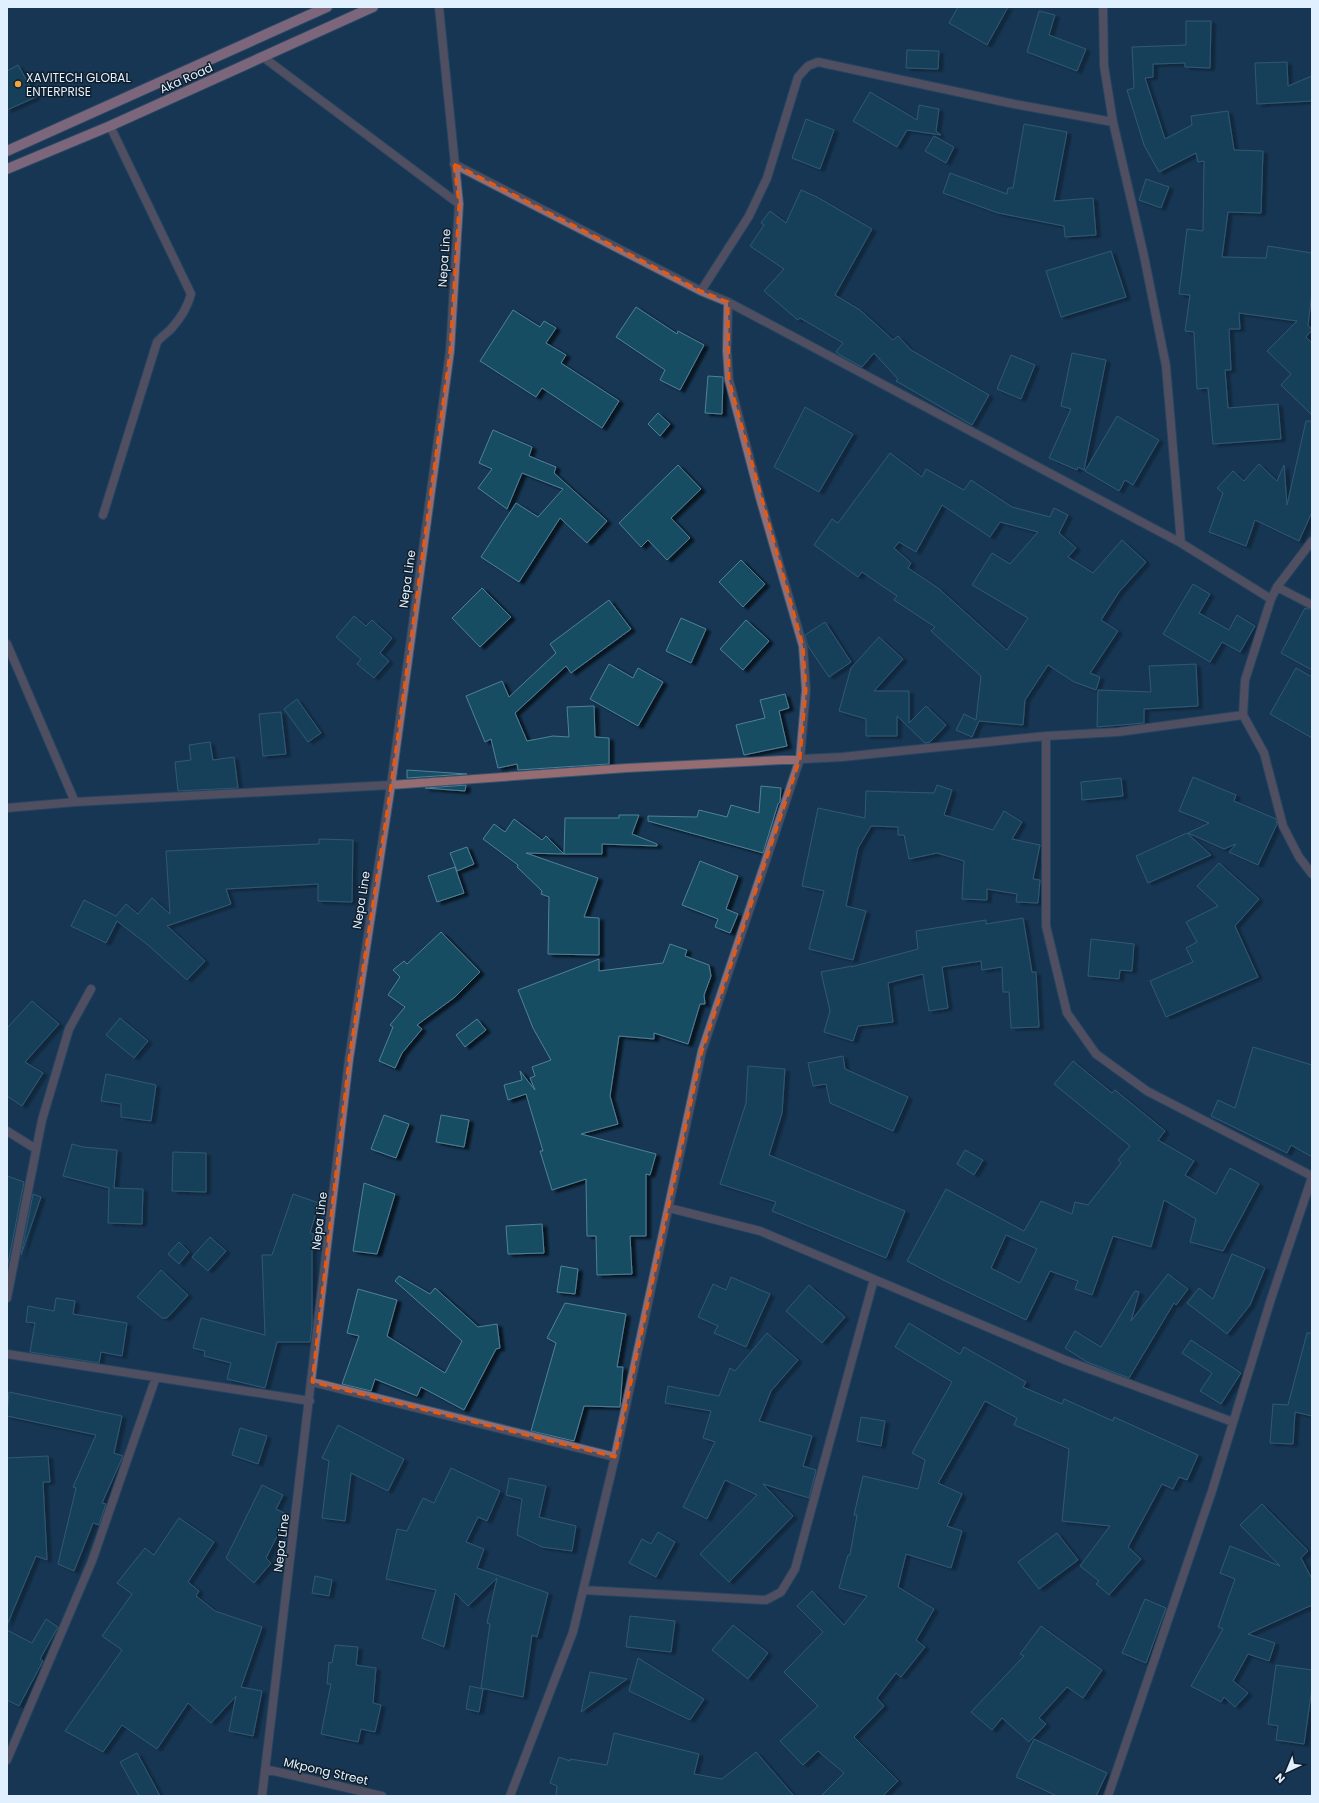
<svg xmlns="http://www.w3.org/2000/svg" width="1319" height="1803" font-family="Poppins,sans-serif">
	<style>
		.building { fill: #194d62; stroke: #4f8198; fill-rule: evenodd; filter: url(#shadow) }
		.lines { fill: none; stroke-linecap: round; stroke-linejoin: round }
		.minor-casing { stroke: #37556f; stroke-width: 10 }
		.primary-casing { stroke: #37556f; stroke-width: 12 }
		.minor { stroke: #956c72; stroke-width: 8 }
		.primary { stroke: #f4a1ae; stroke-width: 10 }
		.marked { fill: none; stroke: #e8590c; stroke-width: 3; stroke-dasharray: 8 5; stroke-linejoin: round }
		.poi-dot { fill: #f2a541; stroke: #101e2b; stroke-width: 1.5 }
		.labels { text-anchor: middle; dominant-baseline: central; stroke-width: 3; stroke-linejoin: round; paint-order: stroke }
		.poi-label { font-size: 12px; fill: #e1f0ff; stroke: #101e2b; text-anchor: start }
		.street-label { font-size: 12px; fill: #e1f0ff; stroke: #101e2b }
	</style>
	<defs>
		<filter id="shadow"><feDropShadow dx="4.5" dy="2.5" stdDeviation="1" flood-color="#0009"/></filter>
	</defs>
	<rect width="100%" height="100%" fill="#173754"/>
	<path class="building" d="M958,7H1008L987,45L949,23Z
		M1039,11L1055,15L1049,35L1086,49L1077,71L1027,52Z
		M1186,21H1211L1210,68L1185,67V63L1153,64V77L1145,78L1165,139L1192,125L1191,116L1228,111L1234,150L1263,151L1261,213L1228,212L1222,257L1266,258L1268,246L1312,253V292L1308,325L1312,330L1306,337L1312,343V415L1281,385L1291,374L1267,351L1297,321L1239,313L1240,329H1229L1231,370H1225L1228,408L1278,404L1281,439L1213,444L1208,388L1197,389L1194,332L1185,331L1190,295L1179,294L1187,229L1203,231L1204,161L1198,162L1196,153L1159,172L1144,145L1127,90L1134,88L1132,47L1186,45Z
		M907,50L939,51L938,69L906,68Z
		M1287,62L1288,86L1312,76V101L1257,104L1255,63Z
		M18,65L36,97L7,110V71Z
		M870,92L917,120L919,105L939,109L936,131L941,135L907,130L897,147L853,121Z
		M806,119L834,130L820,169L792,158Z
		M1024,124L1067,132L1054,201L1093,198L1096,235L1065,237L1064,226L998,213L943,193L950,173L1007,194L1008,188H1013Z
		M934,136L954,147L946,163L925,151Z
		M1146,179L1169,187L1161,208L1139,200Z
		M801,190L817,197L872,229L835,295L860,310L893,340L898,336L911,350L989,395L972,425L896,381L898,379L874,353L862,367L840,355L836,352L843,343L800,318L798,320L764,291L784,269L750,246L764,225L761,223L770,211L786,223Z
		M1111,251L1126,297L1061,317L1046,271Z
		M636,307L677,334L678,331L704,345L680,390L660,380L665,370L616,337Z
		M513,310L540,327L544,321L556,328L546,343L566,355L561,363L619,401L602,428L542,388L536,397L480,361Z
		M1072,353L1106,360L1084,470L1078,467L1077,470L1049,458L1071,409L1061,406Z
		M1011,355L1035,365L1021,399L997,389Z
		M708,376L723,377L722,414L705,413Z
		M805,407L853,434L819,492L774,467Z
		M658,413L670,424L660,436L648,424Z
		M1117,416L1159,440L1133,485L1125,480L1119,491L1085,471Z
		M1306,421H1312V512L1299,541L1255,520L1246,546L1209,532L1223,493L1217,488L1233,471L1244,481L1259,464L1277,481L1284,465L1287,505Z
		M493,430L532,447L529,456L556,467L554,473L607,521L587,543L560,518L519,582L481,557L516,503L538,517L563,489L522,473L507,509L478,488L492,469L479,463Z
		M890,453L922,477L926,469L964,490L971,480L1012,507L1050,517L1054,508L1068,515L1059,533L1076,548L1068,557L1093,573L1122,540L1146,562L1119,592L1101,620L1118,631L1090,673L1100,677L1096,690L1074,682L1048,665L1025,700L1023,725L979,721L972,737L956,730L964,714L976,720L981,676L931,631L935,627L894,600L897,596L862,572L858,577L814,545L832,519L838,523ZM942,505L990,537L1000,522L1038,532L1010,564L992,553L972,585L1028,618L1007,650L938,588L908,568L911,563L894,548L899,542L916,552Z
		M678,465L701,489L671,518L690,538L667,560L648,540L641,547L619,523Z
		M741,560L765,584L743,607L719,582Z
		M1193,584L1210,594L1199,613L1229,630L1237,615L1255,626L1240,652L1222,642L1210,662L1163,634Z
		M482,588L511,617L480,647L452,618Z
		M609,600L631,629L571,673L566,666L515,713L527,741L553,736L569,737L567,707L594,706L595,737L609,738V764L518,770L517,764L498,768L491,739L485,742L466,696L502,681L509,697L556,653L550,644Z
		M1305,608L1312,610V670L1281,653Z
		M354,616L366,626L372,620L392,638L380,653L389,661L374,678L357,664L361,659L336,637Z
		M681,618L706,629L691,663L666,651Z
		M746,620L769,641L743,670L720,649Z
		M825,622L851,662L829,677L808,646L805,635Z
		M879,637L903,659L874,691H909V723L926,706L946,725L930,742L925,743L897,716V736H866V719L839,711L851,668Z
		M609,664L633,678L638,668L663,682L638,726L590,699Z
		M1196,664L1198,706L1144,709V723L1097,727L1098,690L1151,692L1149,666Z
		M1296,668L1312,677V738L1270,714Z
		M785,694L789,708L779,711L787,746L744,755L736,725L765,718L760,700Z
		M297,699L321,733L308,742L284,709Z
		M281,712L286,754L263,756L259,714Z
		M210,742L213,760L234,757L238,788L178,791L175,762L191,760L189,745Z
		M407,770L467,774L407,778Z
		M1193,777L1236,795L1234,801L1276,819L1277,824L1258,865L1229,852L1236,844L1224,849L1188,833L1209,823L1179,811Z
		M1121,778L1123,796L1082,800L1081,782Z
		M466,785L465,791L425,788Z
		M937,785L952,790L944,815L993,830L1004,811L1022,822L1012,839L1040,845L1033,879L1040,880L1038,903L1016,902L1017,894L987,889V900L962,899L964,861L937,853L909,859L904,835H898V827L871,826L858,848L846,906L866,911L853,960L809,949L824,891L802,886L818,808L865,818L866,791L934,793Z
		M761,786L781,788L780,802L778,804L763,853L648,821V816L697,817L699,810L727,817L731,805L759,813Z
		M619,815H639L632,834L657,844V846L602,844V854H564L565,818H619Z
		M514,819L542,840L546,836L564,854L526,853L598,878L584,917L599,918V955L548,954L549,897L541,894L542,891L517,867L518,865L483,839L494,824L505,832Z
		M1187,833L1211,855L1148,883L1136,856Z
		M319,839L353,840L352,902L318,901V884L226,889L231,904L167,926L205,961L187,980L148,945L117,921L106,943L71,926L84,900L116,916L126,904L138,914L152,898L170,914L166,851L319,844Z
		M467,847L474,864L457,871L450,853Z
		M700,861L738,876L726,909L738,914L730,933L715,927L718,919L682,905Z
		M1219,863L1259,899L1235,926L1258,977L1166,1017L1150,981L1193,962L1186,948L1197,942L1186,922L1218,906L1197,886Z
		M455,867L464,893L437,902L428,876Z
		M1023,918L1032,972H1036L1039,1027L1011,1028L1009,992H1003L1002,967L982,970L981,961L942,967L948,1008L929,1011L923,974L888,983L893,1022L858,1026L853,1041L824,1032L830,1011L821,972L852,966L851,967L918,949L916,931L986,920V924Z
		M441,932L480,972L455,997L417,1025L422,1029L402,1053L395,1068L379,1061L393,1027L390,1025L405,1007L388,995L400,977L393,970L404,961L407,964Z
		M1091,939L1134,944L1132,971L1120,970L1119,979L1088,976Z
		M670,944L687,950L685,956L709,965L711,976L704,995L705,1004H700L688,1044L654,1033V1039L619,1036L610,1096L618,1124L581,1134L656,1154L650,1175L646,1174V1236H630L632,1274L597,1275L596,1236H587L586,1179L552,1190L540,1151H543L526,1094L508,1100L504,1085L522,1080L520,1071L535,1090L530,1078L535,1076L532,1067L551,1060L533,1028L518,990L599,959V971L663,963Z
		M32,1001L59,1024L25,1062L43,1073L22,1106L7,1096V1028Z
		M120,1018L148,1041L134,1058L106,1035Z
		M477,1019L486,1030L465,1047L456,1035Z
		M1253,1047L1312,1065V1157L1291,1145L1287,1153L1211,1116L1218,1100L1235,1108Z
		M843,1056L845,1069L908,1097L893,1131L830,1103L826,1084L813,1086L808,1063Z
		M1073,1061L1112,1093L1115,1090L1165,1131L1158,1140L1194,1161L1185,1175L1216,1194L1230,1168L1259,1184L1223,1251L1190,1242L1196,1219L1164,1200L1151,1247L1113,1236L1092,1295L1075,1289L1078,1281L1050,1271L1026,1320L947,1282L907,1261L946,1189L1024,1231L1041,1201L1072,1214L1075,1202L1088,1205L1121,1163L1118,1160L1130,1146L1054,1084ZM1006,1235L1037,1249L1020,1283L991,1268Z
		M748,1066L785,1069L782,1113L769,1155L905,1211L886,1258L772,1211L776,1202L720,1184L746,1103Z
		M106,1074L156,1085L151,1121L121,1117V1104L101,1101Z
		M384,1115L409,1124L396,1158L371,1149Z
		M441,1115L469,1120L464,1147L436,1142Z
		M72,1144L83,1147L117,1150L114,1188L143,1189L142,1224L108,1223L109,1188L63,1176Z
		M965,1150L983,1160L974,1175L957,1164Z
		M173,1152L206,1153V1192L172,1191Z
		M7,1176L24,1182L7,1269Z
		M364,1183L395,1194L377,1254L353,1251Z
		M33,1194L41,1197L21,1255Z
		M293,1194L319,1203L310,1233L314,1234L312,1241V1325L310,1342H277L265,1388L227,1379L231,1363L204,1356L205,1351L193,1348L201,1318L265,1335L262,1255H272Z
		M542,1224L544,1253L508,1254L506,1226Z
		M210,1237L226,1251L208,1271L192,1257Z
		M179,1242L189,1252L179,1264L168,1254Z
		M1232,1254L1265,1268L1250,1305L1227,1334L1187,1303L1199,1288L1213,1299Z
		M561,1266L578,1269L575,1294L557,1292Z
		M161,1270L188,1295L167,1318H162L137,1297Z
		M1168,1274L1188,1289L1176,1305L1174,1303L1129,1378L1087,1362L1065,1348L1075,1331L1101,1347L1135,1291L1139,1292L1131,1321Z
		M399,1276L430,1294L435,1288L478,1327L497,1324L500,1348L496,1349L464,1410L421,1387L417,1396L375,1379L371,1391L342,1384L359,1336L347,1333L358,1289L397,1300L387,1336L445,1373L462,1341L395,1281Z
		M731,1277L770,1294L746,1347L714,1333L718,1326L698,1317L713,1284L726,1290Z
		M809,1285L845,1317L822,1343L786,1311Z
		M56,1298L75,1301L73,1314L127,1323L122,1356L101,1352L99,1363L30,1352L35,1323L26,1322L28,1306L54,1311Z
		M565,1303L626,1314L617,1367H623L620,1407L584,1406L574,1441L531,1431L556,1343L547,1338Z
		M909,1323L960,1354L964,1347L1026,1382L1023,1387L1062,1404L1064,1399L1113,1421L1114,1417L1198,1455L1187,1480L1179,1477L1173,1489L1162,1484L1128,1547L1141,1559L1109,1595L1096,1584L1099,1581L1080,1566L1110,1526L1062,1521L1069,1449L1014,1425L1017,1418L985,1401L938,1483L962,1494L947,1526L962,1531L951,1568L906,1554L898,1587L934,1609L916,1640L925,1647L901,1677L896,1673L877,1698L884,1706L854,1737L898,1781L883,1796H821L844,1773L818,1751L803,1765L780,1741L818,1706L784,1672L823,1632L797,1606L812,1591L844,1625L867,1596L839,1588L848,1555H850L857,1515H854L863,1476L918,1489L925,1460L912,1453L952,1382L895,1347Z
		M767,1333L798,1360L771,1391L759,1421L812,1436L803,1466L816,1470L809,1498L763,1484L793,1516L729,1582L700,1554L757,1495L725,1480L707,1519L683,1507L715,1442L703,1438L711,1411L665,1403L668,1386L719,1396L730,1368L735,1371Z
		M1307,1333H1312V1416L1295,1412L1293,1444L1270,1443L1273,1404L1288,1405Z
		M1191,1340L1241,1373L1221,1404L1200,1391L1212,1373L1182,1353Z
		M9,1392L122,1416L114,1453L123,1456L102,1503L106,1504L99,1525L93,1523L74,1571L58,1564L76,1488L73,1487L96,1435L7,1416Z
		M861,1417L885,1421L881,1446L857,1441Z
		M338,1425L404,1459L388,1491L351,1473L345,1521L322,1518L329,1461L322,1458Z
		M240,1428L267,1436L258,1464L232,1455Z
		M48,1456L50,1482H43L47,1560L36,1556L7,1625V1458Z
		M451,1468L500,1491L487,1521L478,1517L466,1542L484,1549L477,1568L548,1593L537,1637L532,1635L523,1697L481,1688L490,1624L487,1623L497,1578L468,1606L455,1593L444,1647L422,1638L436,1590L386,1579L397,1529L407,1531L423,1498L434,1503Z
		M509,1478L546,1486L539,1517L576,1526L572,1551L542,1547L517,1535L522,1499L506,1495Z
		M262,1485L283,1495L276,1509L288,1515L266,1558L271,1563L254,1583L226,1558Z
		M1262,1504L1308,1551L1301,1558L1312,1579V1605L1248,1634L1275,1643L1269,1661L1248,1654L1233,1681L1248,1693L1235,1707L1224,1697L1221,1702L1191,1686L1223,1629L1218,1627L1235,1579L1220,1573L1230,1546L1280,1566L1240,1525Z
		M179,1518L214,1542L188,1582L199,1591L196,1596L215,1611L262,1627L241,1687L262,1691L253,1736L229,1731L236,1696L211,1723L188,1703L157,1749L122,1725L103,1752L65,1731L122,1650L102,1636L132,1594L117,1583L145,1548L154,1555Z
		M658,1532L675,1542L656,1577L629,1563L642,1539L651,1544Z
		M1057,1533L1078,1560L1039,1589L1018,1562Z
		M315,1576L332,1580L329,1596L312,1593Z
		M1145,1599L1166,1608L1146,1663L1122,1653Z
		M630,1616L675,1621L671,1652L626,1647Z
		M46,1619L58,1627L40,1659L43,1661L19,1706L7,1700V1630L32,1643Z
		M733,1625L768,1653L748,1679L712,1650Z
		M1041,1626L1102,1670L1083,1698L1067,1687L1039,1718L1046,1724L1029,1742L1002,1718L992,1730L971,1712L1024,1656L1020,1654Z
		M335,1645L358,1647L356,1665L376,1668L373,1703L381,1705L375,1732L361,1729L358,1742L321,1734L331,1684H327L329,1662L332,1663Z
		M638,1658L704,1699L690,1720L629,1691Z
		M1276,1665L1312,1670V1688L1304,1744L1276,1740L1278,1726L1268,1724Z
		M590,1672L627,1679L581,1712Z
		M470,1686L483,1689L479,1712L466,1709Z
		M614,1733L699,1754L694,1774L722,1779L756,1752L794,1796H556L557,1786L550,1783L559,1757L570,1761V1759L607,1765Z
		M1034,1739L1107,1773L1096,1796H1057L1016,1777Z
		M137,1753L160,1796H139L120,1762Z"/>
	<g class="lines">
		<defs>
			<path id="minor" d="M1103,7L1104,66L1113,122L1144,256L1166,366L1181,543
				M263,57L459,204
				M454,164L701,291L728,302L1181,543L1271,599L1245,680L1243,715L1264,753L1283,826L1299,857L1312,874
				M701,291L749,216L767,178L798,77L808,66L818,62L1014,104L1113,122
				M103,515L157,342C161,337 166,334 171,329C180,319 188,306 191,294L110,126
				M1277,587L1312,605
				M1271,599L1277,587L1312,541
				M7,644L75,802
				M1046,736V926L1067,1013L1096,1054L1147,1091L1312,1176
				M7,808L75,802L391,785L627,768L842,757L1046,736L1118,732L1243,715
				M7,1131L36,1149
				M669,1208L760,1231L1065,1360L1233,1422
				M7,1298L42,1120L69,1029L91,989
				M7,1354L310,1401
				M312,1382L615,1457
				M583,1590L766,1600L781,1592L795,1569L874,1279
				M7,1760L92,1561L156,1377
				M265,1769L382,1796
				M262,1796L349,1059L391,785L450,351L459,204L439,7
				M510,1796L573,1632L615,1457L702,1051L800,759L806,690L803,646L760,498L729,380L727,351L728,302
				M1108,1796L1212,1491L1271,1299L1312,1177"/>
			<path id="primary" d="M7,151L327,7
				M7,169L110,126L373,7"/>
		</defs>
		<use href="#minor" class="minor-casing"/>
		<use href="#primary" class="primary-casing"/>
		<use href="#minor" class="minor"/>
		<use href="#primary" class="primary"/>
	</g>
	<path d="M0 0H1319V1803H0ZM454,164L701,291L728,302L729,380L803,646L806,690L800,759L702,1051L615,1457L312,1382L349,1059L391,785L450,351L459,204Z" fill="#173754" fill-opacity=".55" fill-rule="evenodd"/>
	<path class="marked" d="M454,164L701,291L728,302L729,380L803,646L806,690L800,759L702,1051L615,1457L312,1382L349,1059L391,785L450,351L459,204Z"/>
	<circle class="poi-dot" cx="18" cy="84" r="4"/>
	<g class="labels">
		<g class="poi-label">
			<text x="26" y="77">XAVITECH GLOBAL<tspan x="26" dy="14">ENTERPRISE</tspan></text>
		</g>
		<g class="street-label">
			<text transform="translate(186 78) rotate(-24)">Aka Road</text>
			<text transform="translate(444 258) rotate(-86)">Nepa Line</text>
			<text transform="translate(407 579) rotate(-82)">Nepa Line</text>
			<text transform="translate(361 900) rotate(-81)">Nepa Line</text>
			<text transform="translate(319 1221) rotate(-83)">Nepa Line</text>
			<text transform="translate(281 1543) rotate(-83)">Nepa Line</text>
			<text transform="translate(326 1771) rotate(13)">Mkpong Street</text>
		</g>
	</g>
	<rect width="1319" height="1803" fill="none" stroke="#e1f0ff" stroke-width="16"/>
	<g transform="translate(1287 1771) rotate(224)" stroke="#101e2b" stroke-width="3" paint-order="stroke">
	<path d="M0-3L7 15L0 10L-7 15Z" fill="#e1f0ff"/>
	<text y="-6" font-size="11" font-weight="bold" text-anchor="middle" fill="#e1f0ff">N</text>
	</g>
</svg>
